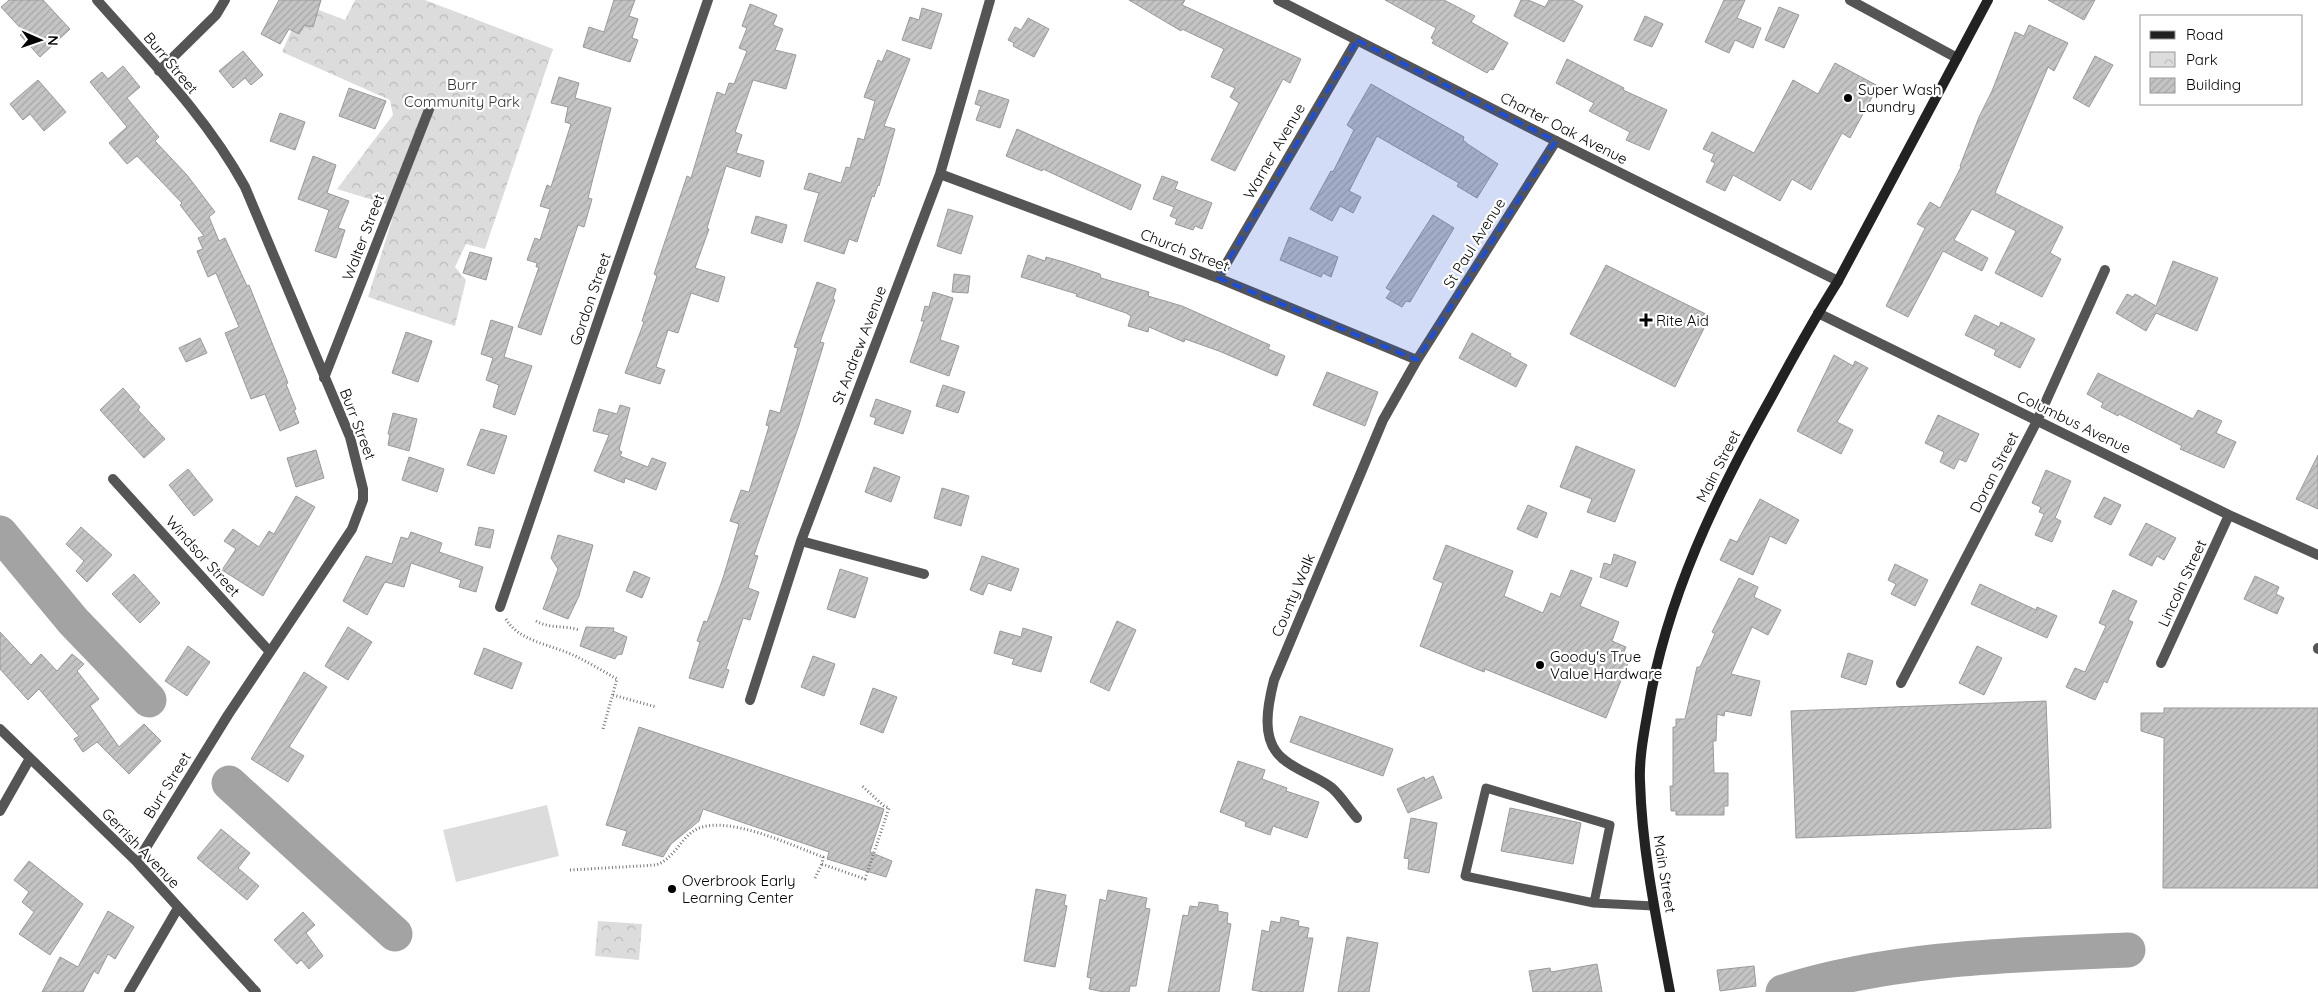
<svg xmlns="http://www.w3.org/2000/svg" width="2318" height="992" font-family="Quicksand,sans-serif">
	<style>
		.park { fill: url(#park-crowns) }
		.pitch { fill: #dcdcdc }
		.lines { fill: none; stroke-linecap: round; stroke-linejoin: round }
		.river { stroke: #a3a3a3; stroke-width: 35 }
		.building { fill: url(#building-hatch); stroke: #999 }
		.path { stroke: #777; stroke-width: 3; stroke-dasharray: 1 2.5; stroke-linecap: butt }
		.service { stroke: #555; stroke-width: 9 }
		.minor { stroke: #555; stroke-width: 10 }
		.tertiary { stroke: #555; stroke-width: 10 }
		.secondary { stroke: #222; stroke-width: 10 }
		.marked { fill: #1d4ed8; fill-opacity: 0.2; stroke: #1d4ed8; stroke-width: 4; stroke-dasharray: 10 6; stroke-linejoin: round }
		.poi-dot { fill: #000; stroke: #fff; stroke-width: 2 }
		.labels { text-anchor: middle; dominant-baseline: central; stroke-width: 4.5; stroke-linejoin: round; paint-order: stroke }
		.street-label { font-size: 15px; fill: #000; stroke: #fff }
		.park-label { font-size: 15px; fill: #333; stroke: #fff }
		.poi-label { font-size: 15px; fill: #000; stroke: #fff; text-anchor: start }
	</style>
	<defs>
		<pattern id="park-crowns" width="20" height="18" patternUnits="userSpaceOnUse" patternTransform="scale(1.25)"><rect width="20" height="18" fill="#dcdcdc"/><path d="M2 6a3 3 0 1 1 6 0M12 15a3 3 0 1 1 6 0" fill="none" stroke="#bbb"/></pattern>
		<pattern id="building-hatch" width="6" height="6" patternUnits="userSpaceOnUse" patternTransform="scale(1.25)"><rect width="6" height="6" fill="#c4c4c4"/><path d="M-1 1l2-2M0 6l6-6M5 7l2-2" fill="none" stroke="#a7a7a7"/></pattern>
	</defs>
	<rect width="100%" height="100%" fill="#fff"/>
	<path class="park" d="M355,0H425L553,49L485,249L466,244L455,267L466,280L455,326L368,297L396,207L337,189L393,115L390,100L282,52L303,4L345,20Z
		M598,921L642,924L639,960L595,956Z"/>
	<path class="pitch" d="M547,805L559,856L456,882L443,830Z"/>
	<g class="lines">
		<path class="river" d="M0,533L73,621L149,700
			M229,783L395,934
			M1783,992C1894,957 2012,955 2128,950"/>
	</g>
	<path class="building" d="M9,0H43L70,29L40,57L20,35L24,32L1,7Z
		M279,0H321L313,27L304,25L299,34L289,29L280,44L261,34Z
		M614,0H635L629,16L638,19L632,38L638,40L630,62L583,47L589,27L604,32Z
		M1129,0H1185L1182,5L1301,59L1290,83L1283,79L1235,171L1211,160L1239,103L1230,97L1235,88L1211,77L1224,49L1182,29L1181,31Z
		M1385,0H1444L1475,16L1471,22L1508,43L1493,70L1490,69L1487,73L1432,43L1434,40L1431,38L1436,28Z
		M1521,0H1528L1545,7L1549,0H1572L1583,6L1564,42L1514,16Z
		M1724,0H1745L1737,18L1761,28L1753,48L1735,40L1729,53L1705,42Z
		M2048,0H2095L2084,20Z
		M750,4L777,15L773,25L783,29L775,50L796,55L786,89L753,80L735,132L742,135L736,153L764,161L760,177L726,166L707,228L709,229L695,268L725,277L718,302L691,293L678,333L668,330L656,367L665,370L660,384L625,373L644,322L642,321L657,276L654,274L687,176L691,178L717,92L725,95L729,83L734,84L747,51L739,48L747,28L742,26Z
		M1779,7L1799,15L1784,48L1765,40Z
		M922,8L942,14L931,49L902,40L910,17L919,20Z
		M1645,16L1663,24L1652,47L1634,40Z
		M1028,18L1049,29L1034,57L1013,46L1014,43L1008,40L1015,27L1021,30Z
		M2029,25L2068,43L2054,71L2048,67L1995,193L2063,227L2050,253L2061,259L2042,297L1995,273L2016,231L1972,209L1954,240L1988,258L1982,271L1943,251L1908,317L1886,306L1925,228L1917,224L1930,202L1940,208L1961,167L1960,166L1979,117L1992,91L2015,32L2024,36Z
		M887,50L910,59L884,126L895,129L879,186L878,185L874,197L872,196L857,242L849,239L844,254L804,241L819,193L804,189L809,173L841,183L846,167L850,168L858,138L864,140L875,101L864,97L878,60L882,62Z
		M243,51L263,75L251,85L245,78L233,88L219,71Z
		M2095,56L2113,65L2089,107L2073,98Z
		M1567,59L1624,88L1623,90L1667,110L1649,150L1626,140L1630,132L1589,111L1594,103L1556,83Z
		M1835,63L1878,86L1850,138L1842,133L1811,190L1792,179L1780,201L1733,175L1725,191L1706,182L1715,163L1711,161L1714,154L1703,149L1712,132L1754,153L1793,80L1818,94Z
		M123,66L140,87L127,98L159,137L155,141L187,175L215,212L209,217L219,241L225,238L247,286L249,285L288,383L286,384L296,409L294,410L299,423L280,431L265,394L251,399L225,333L239,327L216,273L208,277L197,251L203,249L198,238L204,236L180,205L182,203L137,156L127,164L109,143L127,127L90,82L102,72L108,79Z
		M559,77L579,83L575,98L611,108L588,198L592,199L584,227L578,225L541,335L518,327L539,267H536L537,263L527,260L535,238L540,240L550,209L540,206L547,185L551,187L571,124L565,122L568,107L551,103Z
		M38,80L66,112L44,131L30,114L23,120L10,104Z
		M1371,84L1464,137L1463,140L1469,145L1498,164L1477,198L1457,186L1459,183L1377,136L1349,191L1361,197L1353,213L1340,206L1332,221L1310,209L1331,171L1333,172L1354,130L1347,125Z
		M349,88L386,101L375,129L339,116Z
		M979,90L1009,100L1000,128L976,120L981,106L975,104Z
		M280,113L305,122L295,150L270,141Z
		M1017,129L1141,185L1131,210L1043,169L1042,171L1006,156Z
		M313,156L336,165L327,193L349,201L338,228L345,230L336,258L315,251L329,210L298,199Z
		M1162,176L1178,182L1175,189L1212,203L1202,229L1195,226L1193,230L1175,224L1177,219L1170,216L1174,207L1153,199Z
		M948,209L973,216L961,254L937,246Z
		M1433,215L1454,228L1410,302L1406,301L1402,307L1386,298L1391,291L1386,288Z
		M756,216L787,225L782,243L751,233Z
		M1289,237L1338,257L1331,277L1323,273L1321,277L1280,260Z
		M470,252L492,258L486,280L463,273Z
		M1028,255L1045,261L1046,257L1064,262L1100,274L1101,278L1149,292L1148,296L1182,306L1270,345L1268,349L1285,356L1277,376L1219,351L1185,339L1184,342L1149,327L1148,332L1128,326L1131,316L1126,313L1076,296L1077,294L1021,277Z
		M2173,261L2218,278L2197,331L2156,313L2146,331L2116,313L2127,294L2133,297L2135,294L2156,306Z
		M1606,265L1710,316L1675,387L1570,334Z
		M954,274L970,276L968,293L952,292Z
		M817,282L836,289L833,299L835,300L820,342L824,343L799,425L754,555L758,556L748,588L759,592L750,620L743,618L726,669L729,670L723,688L689,678L700,642L697,641L704,621L707,622L723,578L739,524L730,521L741,490L749,492L769,426L766,425L770,410L780,413L798,348L794,347Z
		M933,292L953,298L940,340L959,346L949,376L910,362L924,321H921L925,306L929,307Z
		M1975,315L1999,327L2001,322L2035,339L2020,368L1994,355L1996,350L1965,335Z
		M491,320L513,327L504,357L532,366L515,415L493,407L499,385L486,380L493,358L481,354Z
		M406,332L432,341L418,382L392,373Z
		M1472,333L1511,354L1510,356L1527,365L1516,387L1459,358Z
		M200,338L207,353L186,362L179,348Z
		M1834,355L1853,366L1855,361L1868,368L1837,422L1853,430L1841,454L1797,431Z
		M1327,372L1378,392L1365,426L1313,405Z
		M2098,373L2193,419L2198,410L2222,421L2216,433L2236,442L2224,468L2180,449L2182,446L2119,414L2118,416L2101,407L2103,403L2087,394Z
		M943,385L965,392L958,413L936,406Z
		M123,388L140,407L138,410L165,439L144,458L100,410Z
		M876,399L911,411L903,434L874,424L876,418L870,416Z
		M620,405L630,408L619,450L622,452L620,456L648,467L652,458L666,463L656,490L625,478L624,483L594,471L609,435L593,431L599,409L617,414Z
		M393,413L417,419L409,451L388,445L390,434H388Z
		M1938,415L1979,434L1966,462L1959,459L1954,469L1940,462L1944,452L1925,443Z
		M481,429L507,436L494,474L467,465Z
		M1576,446L1635,470L1615,522L1587,512L1592,499L1560,487Z
		M316,450L324,478L296,487L287,458Z
		M2318,455V509L2296,499Z
		M409,457L444,469L437,492L402,480Z
		M874,467L900,477L891,502L865,492Z
		M188,469L213,500L194,516L169,485Z
		M2046,470L2071,481L2055,518L2061,521L2052,542L2035,535L2044,514L2039,512L2041,507L2032,503Z
		M942,488L969,496L961,526L934,518Z
		M296,496L315,507L263,596L222,570L236,549L224,541L233,529L259,547L269,531L274,534Z
		M2104,497L2121,505L2111,525L2094,517Z
		M1760,499L1799,520L1786,544L1770,536L1753,575L1720,560L1730,539L1737,542Z
		M1528,505L1547,513L1537,538L1517,529Z
		M2146,523L2176,538L2164,560L2157,556L2152,566L2129,555Z
		M81,527L112,555L87,582L76,571L84,561L66,544Z
		M479,527L494,530L490,548L475,545Z
		M411,532L442,543L439,552L483,567L476,592L459,587L461,580L411,563L404,587L385,582L367,615L343,601L366,556L392,564L401,537L408,539Z
		M558,535L593,545L579,596L568,619L543,609L558,569L551,558Z
		M1446,545L1513,571L1504,596L1543,613L1551,593L1560,597L1571,570L1592,578L1580,606L1619,622L1612,641L1626,647L1620,660L1628,663L1606,718L1485,669L1484,672L1420,646L1443,583L1433,579Z
		M1614,554L1636,562L1627,587L1600,577L1604,563L1611,565Z
		M982,556L1019,569L1011,591L988,583L983,595L970,590Z
		M1895,564L1928,580L1915,606L1891,594L1896,584L1888,580Z
		M840,569L868,578L855,618L827,609Z
		M634,571L650,578L642,598L626,591Z
		M134,574L160,603L140,623L112,594Z
		M2255,576L2279,587L2276,594L2284,598L2277,614L2244,599Z
		M1739,578L1758,587L1754,597L1781,610L1768,635L1752,627L1731,674L1760,681L1751,716L1725,711L1724,716L1717,714L1716,741H1713L1714,773H1728V806H1724V815H1676V811H1671L1670,786H1673V727H1676V719H1685L1697,667H1700L1715,634L1712,632Z
		M1980,584L2036,610L2037,607L2057,616L2047,638L1971,604Z
		M2113,590L2137,601L2128,620L2133,622L2119,655L2107,683L2104,681L2095,700L2066,687L2075,668L2085,672L2106,626L2099,623Z
		M1117,621L1136,630L1109,691L1090,682Z
		M348,627L372,642L348,680L325,666Z
		M586,627L614,628L613,631L627,637L622,654L617,655L615,659L580,646Z
		M1023,628L1052,637L1041,672L1012,664L1014,659L994,653L1000,631L1021,637Z
		M0,632L31,665L41,654L57,671L72,654L84,664L77,671L99,699L90,706L119,747L144,724L161,741L129,774L97,742L83,752L74,739L79,736L39,689L28,700L0,669Z
		M188,646L210,662L187,696L165,681Z
		M1977,646L2002,658L1984,695L1959,683Z
		M484,648L522,663L512,689L474,674Z
		M1848,653L1873,661L1866,685L1841,677Z
		M813,656L835,664L824,696L801,687Z
		M304,672L327,687L289,747L304,756L288,782L251,759Z
		M873,688L897,697L883,733L860,724Z
		M2046,701L2051,828L1796,838L1791,711Z
		M2164,708H2318V888H2163L2164,738L2141,731V713H2164Z
		M1300,716L1393,749L1383,776L1290,742Z
		M639,727L884,809L870,852L892,861L886,877L827,859L829,852L703,809L699,821L671,844L663,857L622,845L627,831L606,825Z
		M1238,761L1265,770L1262,779L1287,788L1286,791L1319,802L1307,838L1273,826L1270,835L1245,826L1246,822L1220,812Z
		M1433,776L1442,798L1408,813L1397,789L1424,777L1425,780Z
		M1510,808L1581,823L1573,864L1501,851Z
		M1411,818L1437,823L1429,873L1408,869L1409,859L1404,858Z
		M221,829L250,853L238,868L259,886L247,900L197,858Z
		M29,861L83,904L50,955L19,934L34,912L22,902L29,892L14,880Z
		M1036,889L1066,895L1064,905L1067,906L1055,967L1024,961Z
		M1108,890L1147,898L1145,908L1150,909L1136,986H1130L1129,992H1104L1089,989L1091,978L1087,977L1100,899L1106,901Z
		M1199,902L1218,905V911L1228,913L1227,923L1231,924L1219,992H1168L1183,915L1188,916L1190,906L1198,907Z
		M108,911L134,927L115,959L108,954L98,974L94,971L83,992H42L60,957L78,967Z
		M303,912L315,925L306,933L323,956L309,969L301,960L297,964L274,940Z
		M1281,917L1299,921L1298,926L1309,928L1307,938H1313L1303,992H1264L1252,990L1262,930L1269,932L1271,921L1280,923Z
		M1347,937L1378,943L1369,992H1338Z
		M1597,964L1602,992H1533L1529,971L1550,968L1551,972Z
		M1754,966L1756,986L1720,991L1717,970Z"/>
	<g class="lines">
		<path class="path" d="M506,619C518,641 552,645 573,655C588,662 603,671 617,679L603,729
			M536,621C550,629 564,625 579,630
			M613,695L656,707
			M570,870L656,865C674,859 680,839 695,830C725,813 793,846 823,857L822,864L865,879L889,808L884,806L861,785
			M815,878L822,864"/>
		<path class="service" d="M1594,903L1610,825L1486,788L1465,876L1594,903L1654,906"/>
		<path class="minor" d="M97,0C149,59 207,117 245,187L350,437L363,489V500L352,529L228,715L137,862
			M1850,0L1957,58
			M159,71L216,15L225,0
			M940,174L1218,278L1417,360
			M1218,278L1357,40
			M1818,313L2229,515L2318,555
			M324,378L430,107
			M113,479L270,652
			M801,541L924,574
			M500,607L708,0
			M2318,649V648
			M2161,663L2229,515
			M1901,683L2037,421L2105,270
			M750,700L801,541L940,174L990,0
			M0,729L137,862L256,992
			M0,811L29,760
			M1357,818C1349,809 1341,796 1332,788C1317,776 1296,771 1282,758C1260,739 1268,704 1274,680L1383,420L1417,360L1556,141
			M129,992L178,908"/>
		<path class="tertiary" d="M1278,0L1556,141L1838,281"/>
		<path class="secondary" d="M1670,992C1657,922 1642,852 1640,781C1639,758 1644,733 1648,710C1666,598 1717,494 1772,396C1793,357 1814,319 1838,281L1988,0"/>
	</g>
	<path class="marked" d="M1357,40L1556,141L1417,360L1218,278Z"/>
	<g class="poi-dot">
		<circle cx="1848" cy="98" r="5"/>
		<path d="M1643.5 312.5h5v5h5v5h-5v5h-5v-5h-5v-5h5z"/>
		<circle cx="1540" cy="665" r="5"/>
		<circle cx="672" cy="889" r="5"/>
	</g>
	<g class="labels">
		<g class="street-label">
			<text transform="translate(171 63) rotate(50)">Burr Street</text>
			<text transform="translate(1564 128) rotate(27)">Charter Oak Avenue</text>
			<text transform="translate(1274 151) rotate(-60)">Warner Avenue</text>
			<text transform="translate(363 237) rotate(-69)">Walter Street</text>
			<text transform="translate(1474 243) rotate(-58)">St Paul Avenue</text>
			<text transform="translate(1185 250) rotate(21)">Church Street</text>
			<text transform="translate(590 299) rotate(-71)">Gordon Street</text>
			<text transform="translate(859 345) rotate(-69)">St Andrew Avenue</text>
			<text transform="translate(2074 422) rotate(26)">Columbus Avenue</text>
			<text transform="translate(358 424) rotate(69)">Burr Street</text>
			<text transform="translate(1718 466) rotate(-63)">Main Street</text>
			<text transform="translate(1994 472) rotate(-63)">Doran Street</text>
			<text transform="translate(203 556) rotate(48)">Windsor Street</text>
			<text transform="translate(2182 583) rotate(-65)">Lincoln Street</text>
			<text transform="translate(1293 595) rotate(-67)">County Walk</text>
			<text transform="translate(167 785) rotate(-58)">Burr Street</text>
			<text transform="translate(141 848) rotate(46)">Gerrish Avenue</text>
			<text transform="translate(1665 874) rotate(81)">Main Street</text>
		</g>
		<g class="park-label">
			<text x="462" y="84">Burr<tspan x="462" dy="17">Community Park</tspan></text>
		</g>
		<g class="poi-label">
			<text x="1858" y="89">Super Wash<tspan x="1858" dy="17">Laundry</tspan></text>
			<text x="1656" y="320">Rite Aid</text>
			<text x="1550" y="656">Goody's True<tspan x="1550" dy="17">Value Hardware</tspan></text>
			<text x="682" y="880">Overbrook Early<tspan x="682" dy="17">Learning Center</tspan></text>
		</g>
	</g>
	<rect x="2140" y="15" width="162" height="90" fill="#ffffff" stroke="#999999"/>
	<rect x="2150" y="31" width="25" height="8" fill="#222222" stroke="#999999"/>
	<text x="2186" y="40" font-size="15" fill="#000000">Road</text>
	<rect x="2150" y="52" width="25" height="15" fill="url(#park-crowns)" stroke="#999999"/>
	<text x="2186" y="65" font-size="15" fill="#000000">Park</text>
	<rect x="2150" y="78" width="25" height="15" fill="url(#building-hatch)" stroke="#999999"/>
	<text x="2186" y="90" font-size="15" fill="#000000">Building</text>
	<g transform="translate(40 40) rotate(92)" stroke="#ffffff" stroke-width="4" paint-order="stroke">
	<path d="M0-4L9 19L0 12L-9 19Z" fill="#000000"/>
	<text y="-8" font-size="14" font-weight="bold" text-anchor="middle" fill="#000000">N</text>
	</g>
</svg>
